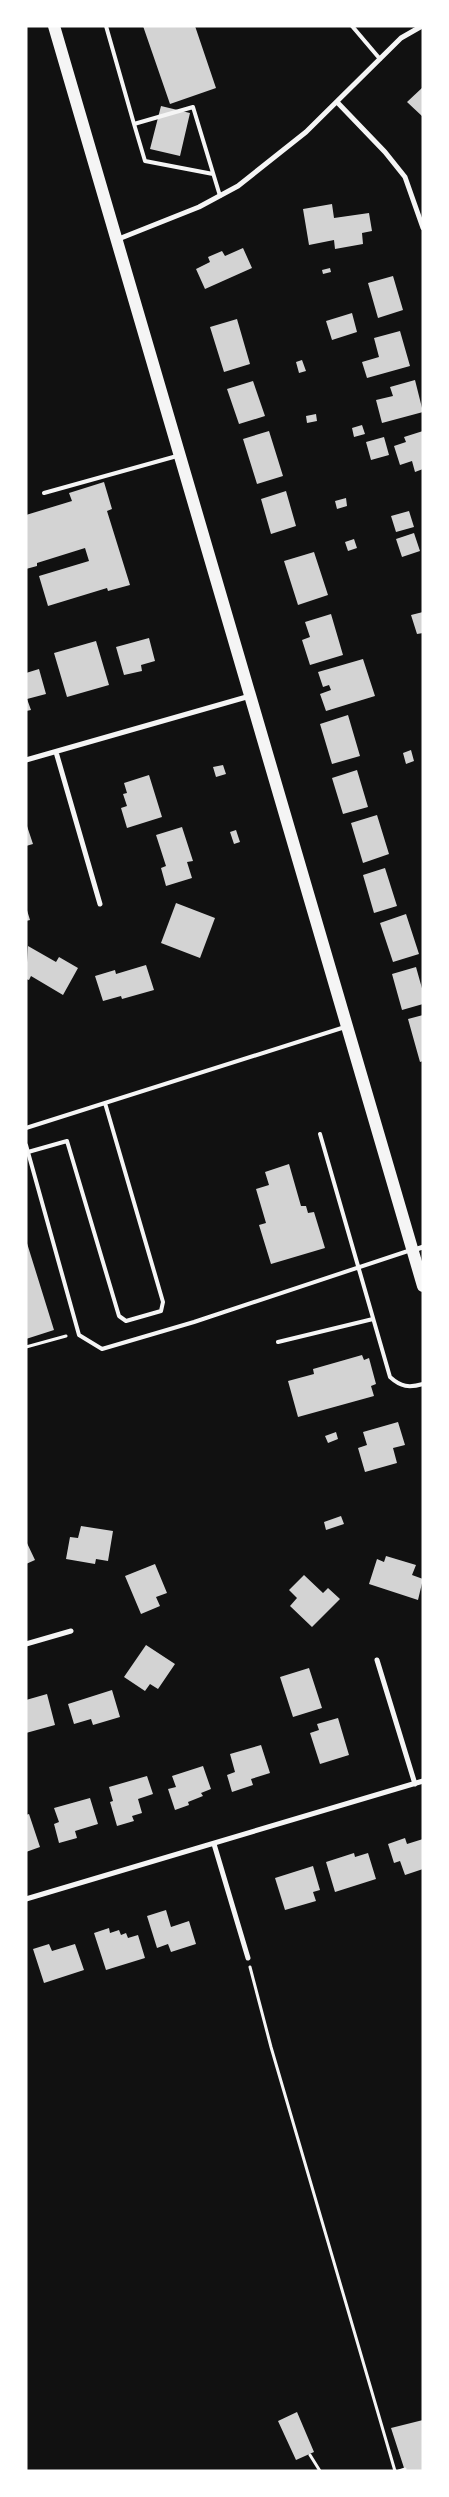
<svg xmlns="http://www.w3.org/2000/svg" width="449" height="2497" font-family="'Sofia Sans Condensed',sans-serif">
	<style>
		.building { fill: #d3d3d3 }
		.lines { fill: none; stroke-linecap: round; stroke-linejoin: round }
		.path { stroke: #f5f5f5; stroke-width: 3 }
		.service { stroke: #f5f5f5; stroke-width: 4 }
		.minor { stroke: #f5f5f5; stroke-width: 5 }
		.primary { stroke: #f5f5f5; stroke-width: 12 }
	</style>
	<rect width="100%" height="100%" fill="#111"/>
	<path class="building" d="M143,26H195L216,88L170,104Z
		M423,87V117L407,102Z
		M161,106L190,113L180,156L150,149Z
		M332,204L334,218L369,213L372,231L362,233L363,244L335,249L334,240L309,245L303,209Z
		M243,248L252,268L205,289L196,269L210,262L208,257L222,251L225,256Z
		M330,268L331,272L323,274L322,270Z
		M393,276L403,310L378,318L368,283Z
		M352,313L357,332L332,340L326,321Z
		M237,319L250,364L224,372L210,327Z
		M400,331L410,366L367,378L362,362L379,357L374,338Z
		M302,360L306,371L299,373L296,362Z
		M415,380L423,412L382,423L376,400L393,396L390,387Z
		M253,381L265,416L239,424L227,389Z
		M316,414L317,421L307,423L306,416Z
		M362,425L365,434L354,437L352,428Z
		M269,431L283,476L257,484L243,439Z
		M423,431V469L415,472L412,461L400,465L394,446L406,442L404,437Z
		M384,437L389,455L371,460L366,442Z
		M104,482L112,509L107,511L130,585L108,591L107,588L48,606L39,576L89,561L85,548L37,563V566L26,569V515L72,501L69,493Z
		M286,491L296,526L271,534L261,499Z
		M346,498L347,506L337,509L335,501Z
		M409,511L414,527L396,532L391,516Z
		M414,533L420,551L402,557L396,539Z
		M354,539L357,548L348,551L345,542Z
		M314,552L328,595L298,605L284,561Z
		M423,612V633L417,634L411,615Z
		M331,614L343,655L310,665L302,640L310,637L305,622Z
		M149,638L155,661L141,665L142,671L124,675L116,647Z
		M96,641L109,685L67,697L54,653Z
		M363,659L375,696L326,711L320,694L331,690L329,685L323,687L318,672Z
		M39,669L46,694L27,699L31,710L26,711V673Z
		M348,715L360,756L332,764L320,724Z
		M411,750L414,761L406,764L403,753Z
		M223,765L226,774L216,777L213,767Z
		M357,770L368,807L343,814L332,778Z
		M149,775L162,817L127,828L121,808L127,806L123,794L127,793L124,783Z
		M377,815L389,854L363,863L351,823Z
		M26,823L33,844L26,846Z
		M182,827L193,861L187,862L192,878L166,886L161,868L166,866L156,835Z
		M236,830L240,842L234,844L230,832Z
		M385,868L397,906L374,913L363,875Z
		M176,903L215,918L200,958L161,943Z
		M26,907L30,920L26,921Z
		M406,914L419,954L393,962L380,923Z
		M28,946L56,962L59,957L78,968L63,995L31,976L29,980L26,979Z
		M146,965L154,990L122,999L121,996L103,1001L95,976L115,970L116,974Z
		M416,967L423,992V1004L402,1010L392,974Z
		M423,1015V1061L420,1062L408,1019Z
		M289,1164L301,1206H306L308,1213L314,1212L325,1248L271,1264L259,1225L266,1223L256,1189L269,1185L265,1172Z
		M26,1240L54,1330L26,1339Z
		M362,1355L364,1360L369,1358L376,1384L371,1386L374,1396L298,1417L288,1381L314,1374L313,1369Z
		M398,1422L405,1445L393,1448L397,1463L365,1472L358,1448L367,1445L363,1432Z
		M336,1432L338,1439L328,1443L325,1436Z
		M341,1516L344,1524L326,1530L324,1522Z
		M81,1526L113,1531L108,1561L96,1559L95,1564L66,1559L70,1537L78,1538Z
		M26,1541L35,1560L26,1564Z
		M386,1556L416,1565L412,1575L423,1579L418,1600L369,1584L377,1559L384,1562Z
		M155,1564L167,1593L156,1597L160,1606L141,1614L125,1576Z
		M304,1575L323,1593L328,1588L340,1599L312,1627L290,1606L297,1598L289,1590Z
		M146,1645L175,1664L158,1689L150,1684L145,1691L124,1677Z
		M309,1668L322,1708L293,1717L280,1677Z
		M112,1690L120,1717L93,1725L91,1719L74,1724L68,1704Z
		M47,1694L55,1725L26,1733V1700Z
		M338,1718L349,1755L320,1764L310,1733L319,1730L317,1724Z
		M261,1745L270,1773L251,1779L253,1785L232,1792L227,1775L235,1772L230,1754Z
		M203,1766L211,1789L201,1793L203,1796L188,1802L189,1805L175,1810L168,1789L176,1787L172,1776Z
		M147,1776L153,1794L138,1799L142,1813L132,1816L134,1821L117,1826L110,1802L113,1801L109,1787Z
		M90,1798L98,1824L75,1831L77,1838L59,1843L54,1824L59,1822L54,1808Z
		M29,1814L40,1847L26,1852V1815Z
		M405,1838L407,1844L423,1839V1869L405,1875L400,1861L394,1863L388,1844Z
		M354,1853L355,1857L368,1853L376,1879L335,1892L326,1862Z
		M313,1866L320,1890L313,1892L316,1901L285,1910L275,1878Z
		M166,1910L171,1927L189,1921L196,1944L171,1952L168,1944L157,1948L147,1916Z
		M109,1928L110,1933L119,1930L121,1935L126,1933L128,1938L138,1935L145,1958L106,1970L94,1933Z
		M49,1944L52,1951L75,1944L84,1970L44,1983L33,1949Z
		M297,2412L314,2452L296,2460L278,2421Z
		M423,2420V2471H405L391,2428Z"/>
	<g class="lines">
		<path class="path" d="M26,1347L66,1336
			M250,1967L271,2047L395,2471
			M310,2455L320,2471
			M399,2471L405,2469"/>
		<path class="service" d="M106,26L134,124L193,107L220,196
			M352,26L380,59
			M134,124L145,161L213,174
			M44,493L177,456
			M26,1128L345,1027
			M320,1134L390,1377C401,1387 409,1388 423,1384
			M26,1145L79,1335L102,1349L194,1322L411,1250
			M28,1152L67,1141L119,1316L126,1321L161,1311L163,1302L105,1103
			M278,1342L373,1319"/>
		<path class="minor" d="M337,102L385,152L405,177L423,228
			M116,240L199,207L238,186L306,132L401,38L422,26
			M56,752L100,904
			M26,760L250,696
			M414,1250L423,1247
			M26,1644L71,1631
			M377,1660L415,1784
			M214,1844L248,1958
			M26,1899L423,1781"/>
		<path class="primary" d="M54,26L423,1286"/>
	</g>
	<rect width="449" height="2497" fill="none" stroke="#ffffff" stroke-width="55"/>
</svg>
